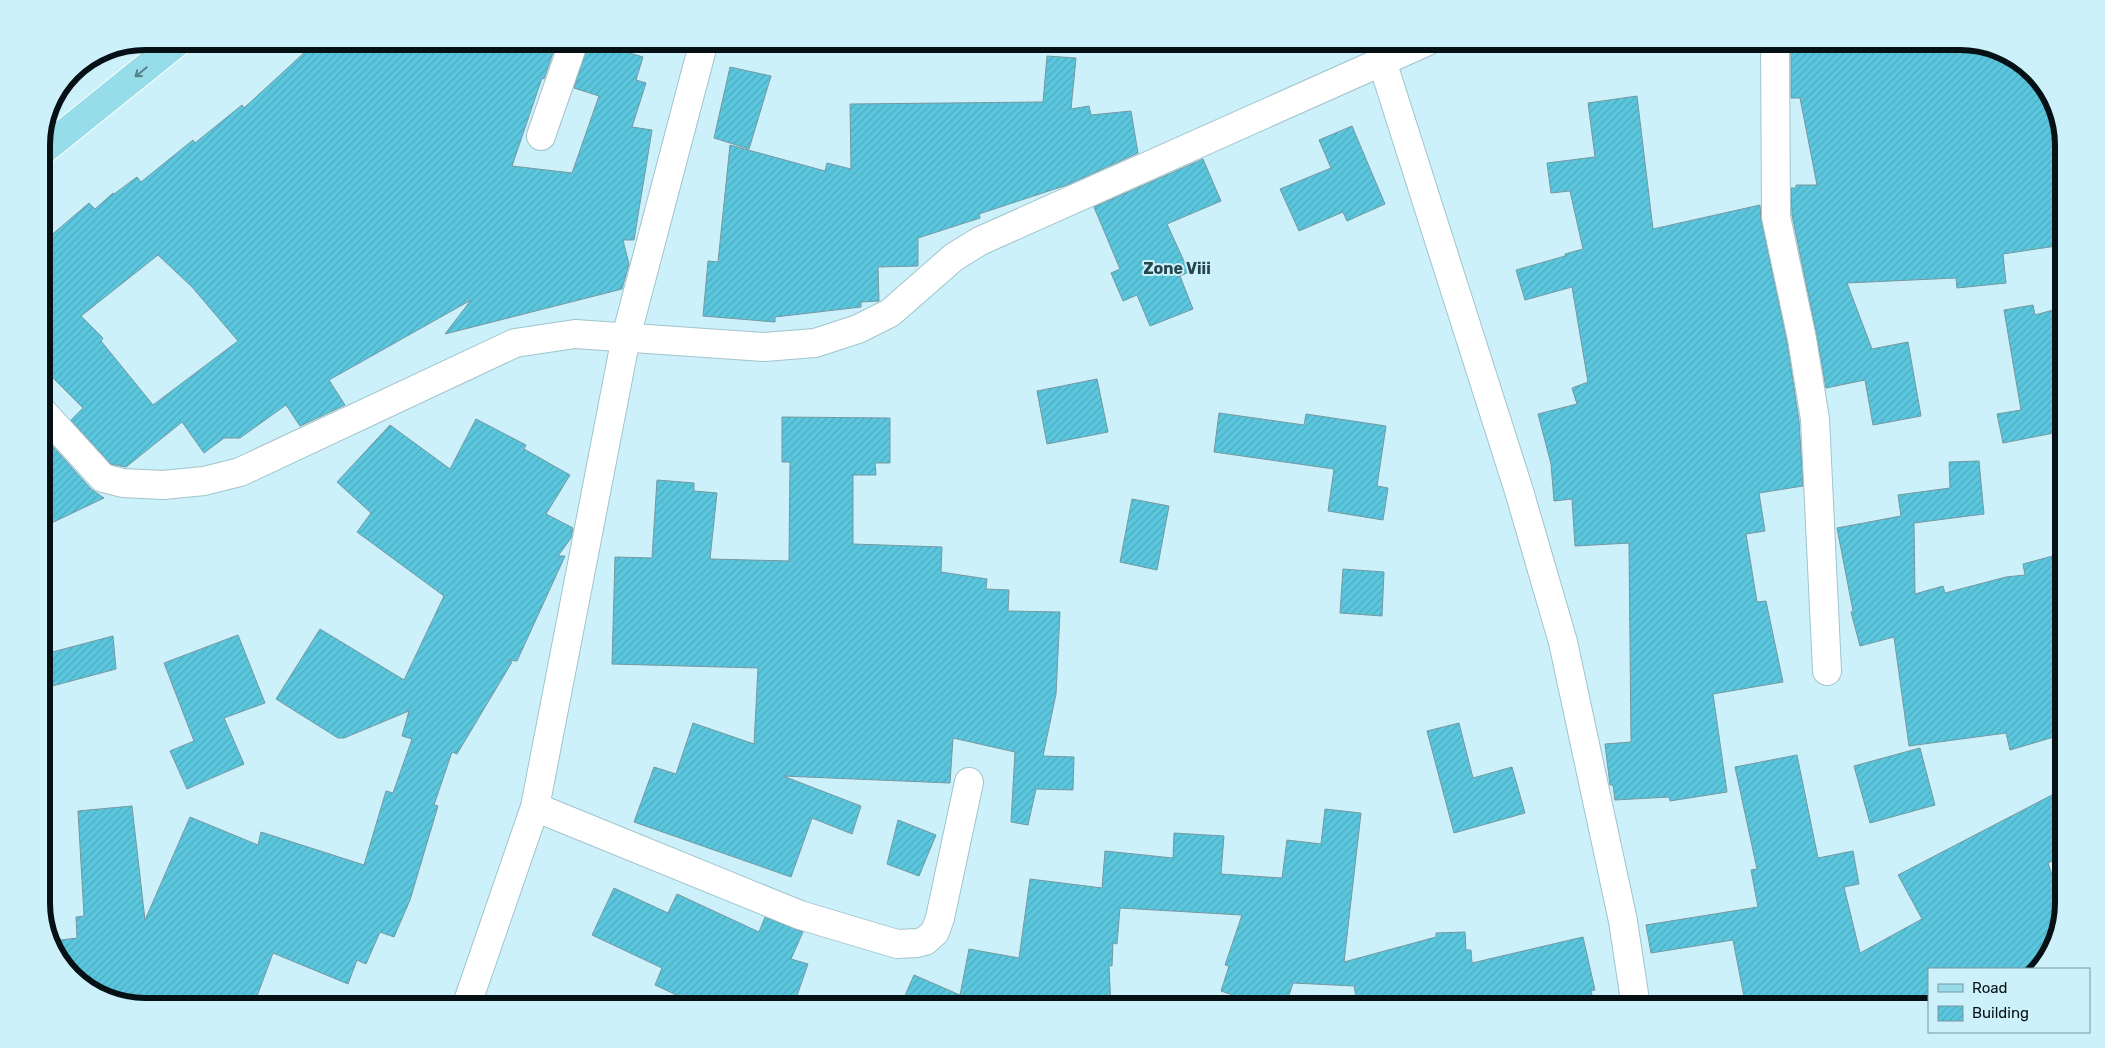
<svg xmlns="http://www.w3.org/2000/svg" width="2105" height="1048" font-family="Rubik,sans-serif">
	<style>
		.building { fill: url(#building-hatch); stroke: #7698a0; fill-rule: evenodd }
		.lines { fill: none; stroke-linecap: round; stroke-linejoin: round }
		.minor-casing { stroke: #a1c4cc; stroke-width: 30 }
		.major-casing { stroke: #fff; stroke-width: 30 }
		.minor { stroke: #fff; stroke-width: 28 }
		.major { stroke: #96dce9; stroke-width: 28 }
		.oneway { stroke: #558189 }
		.labels { text-anchor: middle; dominant-baseline: central; stroke-width: 4; stroke-linejoin: round; paint-order: stroke }
		.quarter-label { font-size: 16px; font-weight: bold; fill: #26464d; stroke: #ccf1fa }
		.rim { fill: none; stroke: #051114; stroke-width: 6 }
	</style>
	<defs>
		<pattern id="building-hatch" width="6" height="6" patternUnits="userSpaceOnUse" patternTransform="scale(1.25)"><rect width="6" height="6" fill="#5bc7de"/><path d="M-1 1l2-2M0 6l6-6M5 7l2-2" fill="none" stroke="#4eaabe"/></pattern>
	</defs>
	<rect width="100%" height="100%" fill="#ccf1fa"/>
	<path class="building" d="M317,41H557L544,79L542,78L512,166L572,173L599,96L574,88L589,41L643,57L636,80L646,83L632,127L652,130L634,240H623L629,264L622,289L445,334L471,300L329,380L345,405L300,426L286,405L240,438H224L204,453L182,422L126,467L111,464L71,420L83,408L41,366V244L89,203L95,209L113,193L114,194L137,177L141,182L193,140L195,143L242,105L244,108ZM158,255L192,287L238,341L153,405L101,341L103,338L81,316Z
		M1791,41H1960L2006,52L2046,87L2062,134L2064,217L2059,218L2063,245L2003,254L2006,283L1957,288L1956,278L1847,283L1872,349L1908,342L1921,416L1873,425L1865,380L1826,388L1817,336L1792,215L1791,188H1796V185H1817L1800,98H1791Z
		M1047,56L1076,58L1071,109L1089,106L1091,115L1131,111L1138,153L1067,185L979,214L980,218L918,238V266L878,267L879,301L861,302V307L775,317V322L703,316L708,261L718,262L730,145L825,171L827,163L851,169L850,104L1043,102Z
		M730,67L771,76L749,149L714,138Z
		M1637,96L1653,229L1760,205L1761,220L1787,342L1799,421L1803,486L1759,493L1765,531L1746,534L1757,602L1766,601L1783,682L1713,694L1727,792L1670,801L1669,797L1615,800L1613,785H1610L1605,744L1631,742L1629,543L1575,546L1572,499L1554,501L1551,464L1538,414L1577,404L1572,388L1588,382L1572,287L1525,300L1516,270L1565,256V254L1583,249L1570,191L1551,193L1547,163L1595,157L1588,103Z
		M1352,126L1385,204L1347,221L1343,212L1299,231L1280,189L1331,168L1319,140Z
		M1203,159L1221,201L1167,224L1189,272L1180,276L1193,309L1150,326L1137,295L1123,301L1111,273L1120,269L1094,207Z
		M2033,305L2035,315L2064,307V431L2003,443L1997,414L2021,410L2004,310Z
		M1097,379L1108,432L1047,444L1037,391Z
		M1219,413L1304,425L1306,414L1386,426L1377,486L1388,488L1383,520L1328,511L1334,469L1214,452Z
		M782,417L890,418V463H875L876,475H853V544L942,547L941,572L987,579L986,589L1009,590L1008,611L1060,612L1056,694L1043,756L1074,757L1073,790L1036,789L1028,825L1011,822L1015,752L953,738L950,783L783,776L861,806L852,834L812,818L791,877L634,822L654,767L676,774L693,723L754,744L758,668L612,664L615,557L652,558L657,480L694,483V491L717,493L710,559L789,561L790,462H782Z
		M476,419L526,445L524,449L570,475L546,514L573,528L571,538L558,556H565L517,661L508,660L512,662L457,754L452,752L434,805L438,806L410,900L394,937L380,932L366,964L357,960L348,984L273,953L253,1007H188L164,998L159,1007L76,976L59,960L52,941L77,938L76,917L84,916L78,811L132,806L145,920L190,817L258,845L261,832L364,865L386,791L393,793L412,739L402,736L409,711L344,738H338L276,699L320,629L404,680L444,596L357,532L371,513L337,482L390,425L450,469Z
		M49,442L91,489L104,498L41,528V451Z
		M1979,461L1984,514L1914,523L1915,594L1943,586L1945,593L2006,577L2025,575L2023,564L2064,553V734L2010,750L2006,733L1909,746L1894,637L1860,646L1851,612L1853,611L1837,528L1901,516L1898,495L1950,488L1949,462Z
		M1132,499L1169,506L1157,570L1120,562Z
		M1343,569L1384,572L1382,616L1340,613Z
		M238,635L265,703L224,718L244,764L187,789L170,751L194,741L164,663Z
		M113,636L116,669L41,689V655Z
		M1459,723L1473,778L1512,767L1525,813L1454,833L1427,731Z
		M1920,748L1935,805L1870,823L1854,766Z
		M1797,755L1818,858L1853,851L1859,884L1844,887L1860,953L1922,919L1898,875L2052,795L2064,826V856L2048,863L2063,907L2053,949L2035,969H1929V1007H1746L1733,940L1651,953L1646,925L1758,907L1751,870L1757,869L1735,767Z
		M1325,809L1361,813L1344,962L1436,937V933L1465,932L1466,950H1471L1472,963L1583,937L1595,990L1591,991L1595,1007H1358L1354,986L1293,983L1285,1007H1269L1221,991L1229,966L1225,965L1242,915L1120,908L1117,944L1113,943L1112,966L1109,965L1111,1007H900L914,975L960,995L969,949L1019,958L1030,879L1102,888L1105,851L1173,858L1174,833L1224,836L1221,874L1282,878L1287,840L1321,844Z
		M898,820L936,835L919,876L887,864Z
		M614,888L668,913L677,894L759,932L765,917L803,932L791,959L808,964L793,1007H702L655,985L662,968L592,935Z"/>
	<g class="lines">
		<defs>
			<path id="minor" d="M1775,41L1776,217L1802,339L1815,419L1827,671
				M1382,61L1519,491L1563,642L1623,921L1636,1007
				M541,136L574,41
				M41,410L103,478L123,483L163,485L204,481L240,472L515,343L575,334L764,347L815,343L858,329L890,313L954,257L980,241L1428,41
				M535,807L800,915L897,944L917,943L925,941L935,932L940,918L969,782
				M466,1007L535,807L626,337L704,41"/>
			<path id="major" d="M41,152L179,41"/>
		</defs>
		<use href="#minor" class="minor-casing"/>
		<use href="#major" class="major-casing"/>
		<use href="#minor" class="minor"/>
		<use href="#major" class="major"/>
	</g>
	<defs><path id="oneway-shaft" d="M-6 0H5M1.5-3L5.5 0L1.5 3" fill="none" stroke-width="1.6" stroke-linecap="round" stroke-linejoin="round" transform="scale(1.25)"/></defs>
	<use class="oneway" href="#oneway-shaft" transform="translate(141 72) rotate(141)"/>
	<g class="labels">
		<g class="quarter-label">
			<text x="1177" y="268">Zone Viii</text>
		</g>
	</g>
	<path d="M0 0H2105V1048H0ZM145 50H1960A95 95 0 0 1 2055 145V903A95 95 0 0 1 1960 998H145A95 95 0 0 1 50 903V145A95 95 0 0 1 145 50Z" fill="#ccf1fa" fill-rule="evenodd"/>
	<path class="rim" d="M145 50H1960A95 95 0 0 1 2055 145V903A95 95 0 0 1 1960 998H145A95 95 0 0 1 50 903V145A95 95 0 0 1 145 50Z"/>
	<rect x="1928" y="968" width="162" height="65" fill="#ccf1fa" stroke="#7c979e"/>
	<rect x="1938" y="984" width="25" height="8" fill="#96dce9" stroke="#7c979e"/>
	<text x="1972" y="993" font-size="15" fill="#051114">Road</text>
	<rect x="1938" y="1006" width="25" height="15" fill="url(#building-hatch)" stroke="#7c979e"/>
	<text x="1972" y="1018" font-size="15" fill="#051114">Building</text>
</svg>
